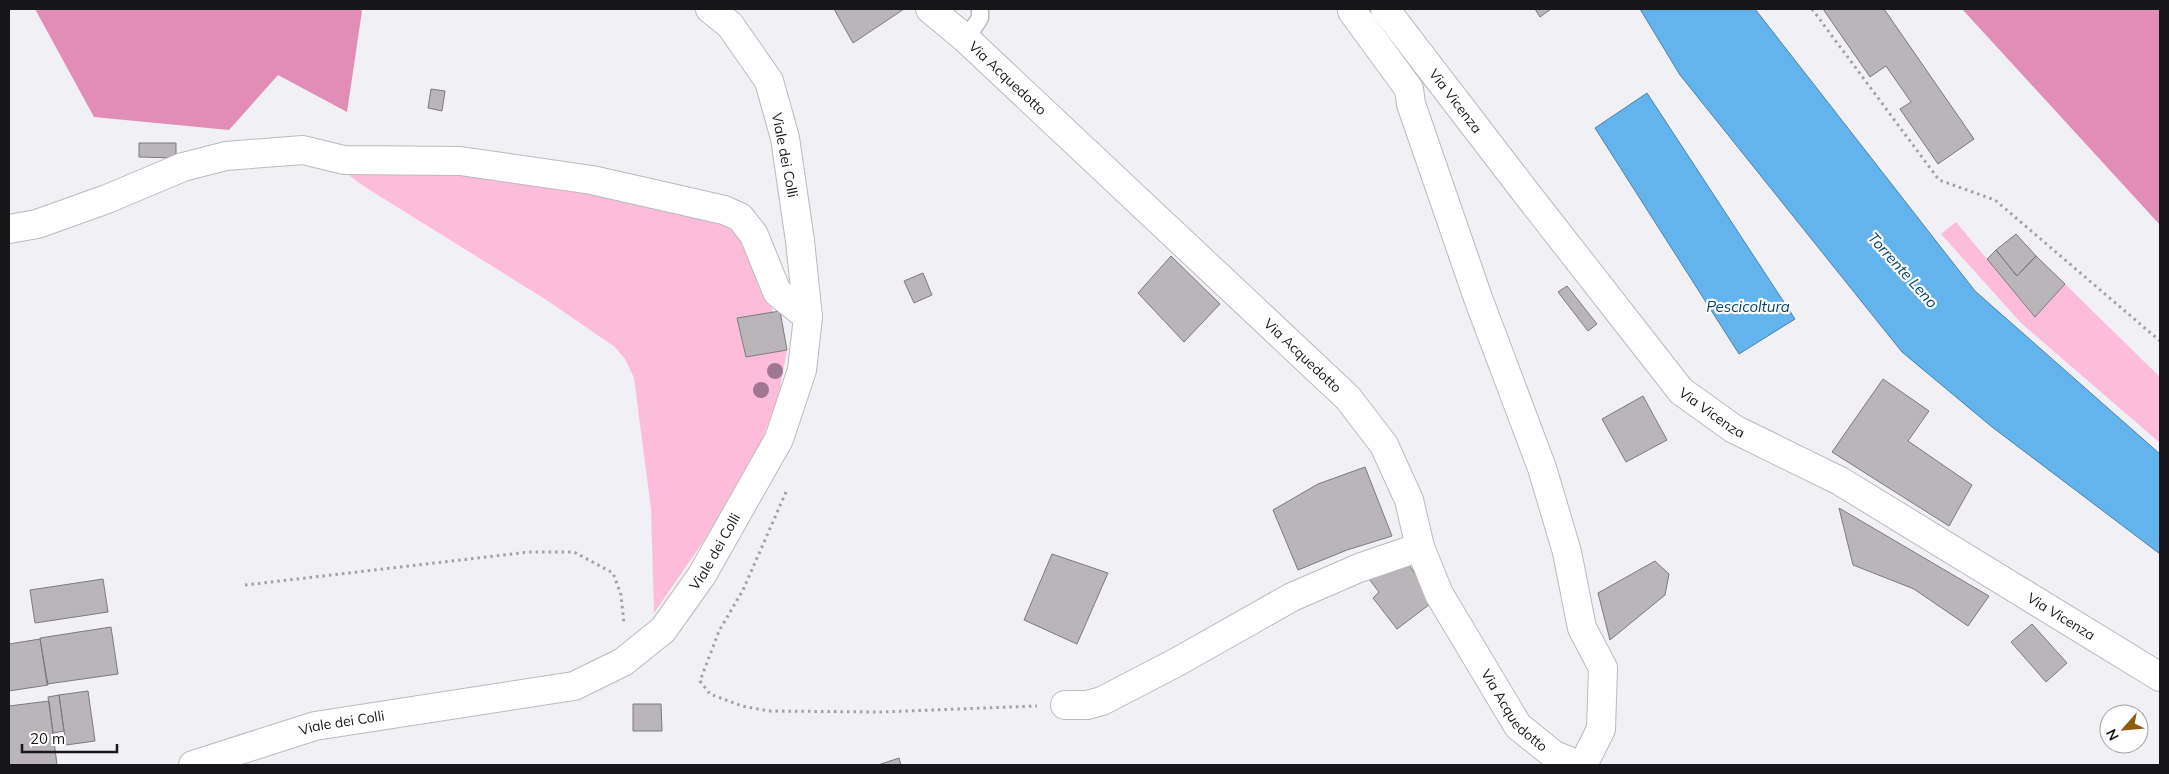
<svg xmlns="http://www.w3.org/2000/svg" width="2169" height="774" font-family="Mulish,sans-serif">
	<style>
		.green { fill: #fdbcda }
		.forest { fill: #e28db6 }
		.water { fill: #63b3ed; stroke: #4c84ad }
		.building { fill: #b9b5b9; stroke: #7d7a7d }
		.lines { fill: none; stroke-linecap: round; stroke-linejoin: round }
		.lane-casing { stroke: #bbbabe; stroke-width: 19 }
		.street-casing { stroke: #bbbabe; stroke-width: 30 }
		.secondary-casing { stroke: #bbbabe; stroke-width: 30 }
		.primary-casing { stroke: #bbbabe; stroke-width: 30 }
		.path { stroke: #a2a1a5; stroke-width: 3; stroke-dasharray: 2.5 4; stroke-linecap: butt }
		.lane { stroke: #fff; stroke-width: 16 }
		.street { stroke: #fff; stroke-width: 28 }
		.secondary { stroke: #fff; stroke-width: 28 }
		.primary { stroke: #fff; stroke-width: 28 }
		.tree { fill: #a07791 }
		.labels { text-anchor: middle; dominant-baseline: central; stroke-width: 4.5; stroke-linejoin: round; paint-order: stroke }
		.street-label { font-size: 14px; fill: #171618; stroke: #fefeff }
		.water-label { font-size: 15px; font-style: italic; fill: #02456a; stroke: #fefeff }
	</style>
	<rect width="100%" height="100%" fill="#f1f0f5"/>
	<path class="green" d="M437,164L733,220L761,273L773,312L737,318L746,357L787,350L778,398L761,442L707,536L654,613L651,509L634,378L625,359L615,347L545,299L365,187L350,176L363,168Z
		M1956,222L2035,317L2065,284L2160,377V443L2022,324L1941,234Z"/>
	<path class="forest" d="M35,9H359L362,11L347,112L278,75L229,130L94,117Z
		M1962,9H2160V225Z"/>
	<path class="water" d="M1640,9H1755L1975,291L2160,454V554L1992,427L1902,352L1680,75Z
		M1647,93L1795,319L1739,354L1595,128Z"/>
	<path class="building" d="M834,9H904L853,43Z
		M1535,9H1551L1540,17Z
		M1823,9H1884L1974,139L1938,164L1900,109L1911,102L1886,66L1870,77Z
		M431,89L445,91L442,111L428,108Z
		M139,143H176V158L139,157Z
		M2016,234L2036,256L2017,276L1996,250Z
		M1996,250L2017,276L2036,256L2065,284L2035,317L1987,259Z
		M1171,256L1220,304L1184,342L1138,293Z
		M923,273L932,295L914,303L904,281Z
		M1567,286L1597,324L1588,331L1558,292Z
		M780,311L787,350L746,357L737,318Z
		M1883,379L1929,411L1908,441L1972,485L1949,526L1832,452Z
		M1643,396L1667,440L1626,462L1602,419Z
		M1365,467L1392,536L1347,550L1298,570L1273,510L1318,484Z
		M1839,508L1989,596L1968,626L1914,589L1853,565Z
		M1397,548L1434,601L1397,629L1373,598L1379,592L1356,562Z
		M1052,554L1108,573L1077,644L1024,620Z
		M1655,561L1669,574L1665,595L1610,640L1598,593Z
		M103,579L108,612L35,623L30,590Z
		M2032,624L2067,663L2046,682L2011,642Z
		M111,627L118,674L47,684L40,638Z
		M40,639L48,685L9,691V644Z
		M88,691L95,741L66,745L59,695Z
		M59,695L64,731L53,733L48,697Z
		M49,701L57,765H9V706Z
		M633,704H661L662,731H633Z
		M899,758L901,765H878Z"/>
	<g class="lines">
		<defs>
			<path id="lane" d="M966,39L980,18V9"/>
			<g id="street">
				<path id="s1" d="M930,9L966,39L1348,398L1384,445L1409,500L1420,547L1439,594L1518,726L1554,755L1579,765"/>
				<path d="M1354,9L1352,11L1409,89L1411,104L1478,298L1542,468L1567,552L1582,628L1603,668L1601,729L1583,765"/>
				<path d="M9,229L37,224L107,199L183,167L226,156L303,150L344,160L460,161L592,180L724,210L740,217L754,235L777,292L808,317"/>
				<path d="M1065,705H1087L1102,701L1177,662L1292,597L1359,568L1420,547"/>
			</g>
			<g id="secondary">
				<path id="s2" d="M193,765L315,726L574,686L623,662L663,630L702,575L779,439L802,370L808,317L800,241L785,138L769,81L730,25L710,9"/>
			</g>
			<g id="primary">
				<path id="s3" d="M1385,9L1527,194L1681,391L1734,429L1840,481L2160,677"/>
			</g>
		</defs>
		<use href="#lane" class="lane-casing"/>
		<use href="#street" class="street-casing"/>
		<use href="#secondary" class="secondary-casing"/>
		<use href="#primary" class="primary-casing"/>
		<path class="path" d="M1812,9L1939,180L1995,200L2160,341
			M786,492L743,590L719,631L700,681L710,694L742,706L769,711L880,712L1037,706
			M245,585L529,552H574L613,573L621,595L624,624"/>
		<use href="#lane" class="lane"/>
		<use href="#street" class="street"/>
		<use href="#secondary" class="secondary"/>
		<use href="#primary" class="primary"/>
	</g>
	<g class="tree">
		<circle cx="775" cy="371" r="8"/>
		<circle cx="761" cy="390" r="8"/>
	</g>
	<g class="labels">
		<g class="street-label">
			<text stroke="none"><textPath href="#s1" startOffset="104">Via Acquedotto</textPath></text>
			<text stroke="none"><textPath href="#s3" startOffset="116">Via Vicenza</textPath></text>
			<text transform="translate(785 155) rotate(79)">Viale dei Colli</text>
			<text stroke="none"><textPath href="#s1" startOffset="509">Via Acquedotto</textPath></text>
			<text stroke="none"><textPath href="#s3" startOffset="521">Via Vicenza</textPath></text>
			<text stroke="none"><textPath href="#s2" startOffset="590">Viale dei Colli</textPath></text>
			<text stroke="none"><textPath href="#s3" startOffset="926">Via Vicenza</textPath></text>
			<text stroke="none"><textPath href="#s1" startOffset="929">Via Acquedotto</textPath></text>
			<text stroke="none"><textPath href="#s2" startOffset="155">Viale dei Colli</textPath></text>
		</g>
		<g class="water-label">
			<text transform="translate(1903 270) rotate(48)">Torrente Leno</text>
			<text x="1748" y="306">Pescicoltura</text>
		</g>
	</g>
	<rect width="2169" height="774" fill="none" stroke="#171618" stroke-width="20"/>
	<g transform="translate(2124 729) rotate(243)"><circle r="24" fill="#fefeff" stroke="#a2a1a3"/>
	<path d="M0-4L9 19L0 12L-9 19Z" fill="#8f5c0b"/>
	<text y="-8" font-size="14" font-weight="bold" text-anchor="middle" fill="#171618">N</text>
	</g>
	<path d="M22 744v8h95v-8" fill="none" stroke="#171618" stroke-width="2.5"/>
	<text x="30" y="744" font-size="15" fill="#171618" stroke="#fefeff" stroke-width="4" paint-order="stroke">20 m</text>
</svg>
